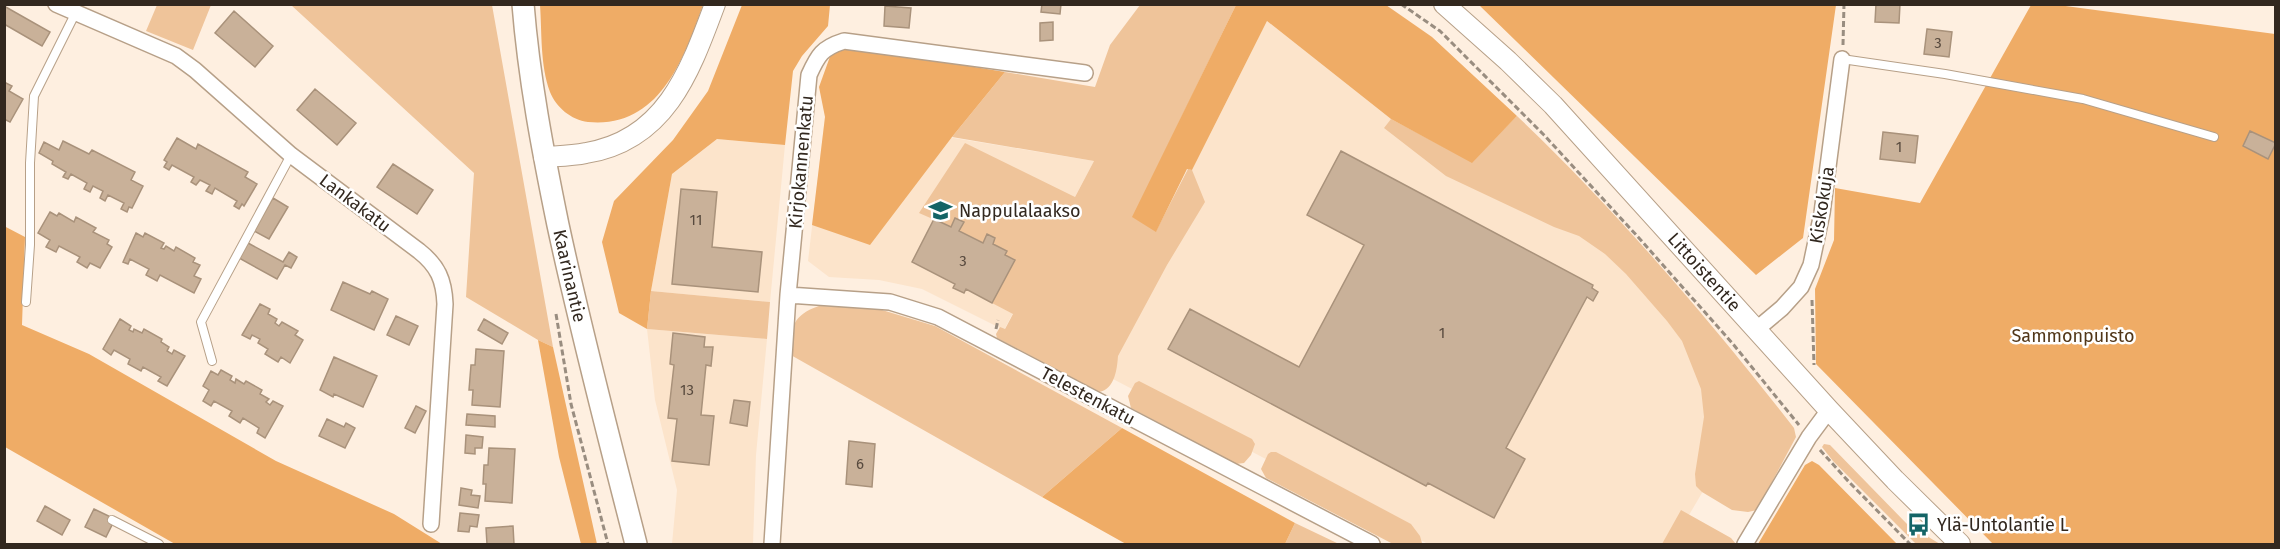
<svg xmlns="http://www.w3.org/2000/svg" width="2280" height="549" font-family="'Fira Sans',sans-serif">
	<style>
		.built { fill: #fce4cb }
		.green { fill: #efc49a }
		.forest { fill: #efac66 }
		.building { fill: #c9b199; stroke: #a9927b; stroke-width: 1.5 }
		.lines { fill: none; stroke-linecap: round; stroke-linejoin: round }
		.service-casing { stroke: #b7a088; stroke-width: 10 }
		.minor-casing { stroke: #b7a088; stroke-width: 18 }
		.tertiary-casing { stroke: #b7a088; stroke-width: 22 }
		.secondary-casing { stroke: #b7a088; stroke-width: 24 }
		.path { stroke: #998d80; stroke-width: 3; stroke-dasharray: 6 3; stroke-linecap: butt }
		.service { stroke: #fff; stroke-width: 8 }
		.minor { stroke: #fff; stroke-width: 15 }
		.tertiary { stroke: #fff; stroke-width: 20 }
		.secondary { stroke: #fff; stroke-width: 21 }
		.labels { text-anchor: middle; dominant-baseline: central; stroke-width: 5; stroke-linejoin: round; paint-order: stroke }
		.number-label { font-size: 15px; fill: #584a3e }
		.street-label { font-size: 18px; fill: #32281f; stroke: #fff }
		.poi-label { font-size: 18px; fill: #32281f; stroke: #fff; text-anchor: start }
		.park-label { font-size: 18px; fill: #513618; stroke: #fff }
	</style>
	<rect width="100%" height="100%" fill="#feefe0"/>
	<path class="built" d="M1267,21L1391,119L1582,221L1702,350L1716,469L1672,544H1428L1092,368Z
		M825,117L1094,161L1004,330L922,289L879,280L829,277L808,261Z
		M717,139L785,145L770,302L651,291L672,174Z
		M647,329L767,339L756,455L753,544H672L677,490L655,400Z"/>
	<path class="green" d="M157,5H211L193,50L146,31Z
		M291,5H492L553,347L538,340L466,297L474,173Z
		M1140,5H1236L1133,217L1156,231L1188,169L1192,170L1205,202L1167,265L1118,356C1117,369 1115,389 1099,392L997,338L996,334L1000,327L1005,329L1013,314L992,303L1014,259L1005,255L1007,251L993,244L995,238L987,234L983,243L959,231L963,222L956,218L951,227L919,213L965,143L1075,197L1094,161L952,137L1005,72L1095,87L1110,45Z
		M1517,116C1616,210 1710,320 1794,428L1796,437L1757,510L1748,512L1732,510L1702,492L1696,486L1695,474L1704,417L1701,389L1682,341L1667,321L1626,274L1605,254L1579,236L1554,227L1446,176L1384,128L1391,119L1472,162Z
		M651,291L770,302L767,339L647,329Z
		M819,306L872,307L935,326L1122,428L1042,497L789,354C791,328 792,315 819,306Z
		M1139,381L1252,439L1255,444L1251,455L1244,463L1236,464L1131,408L1128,396L1135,383Z
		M1824,444L1830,445L1907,524L1940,544H1916L1833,461L1822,447Z
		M1271,452H1276L1411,524L1420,536L1422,543L1420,544H1393L1266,478L1261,469L1268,454Z
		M1681,510L1731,538L1736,544H1662Z
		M1295,523L1339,544H1285Z"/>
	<path class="forest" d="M540,5H703C684,59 659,129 588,122C571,120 556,107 550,92C540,65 542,32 540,5Z
		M742,5H830L828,26L802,56L793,71L785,145L717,139L672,174L651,291L647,329L619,313L602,242L614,201L673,140L708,91Z
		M1236,5H1386L1432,37L1517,116L1472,163L1391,119L1267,21L1192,170L1187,169L1156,232L1132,217Z
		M1479,5H1836L1803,238L1756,275Z
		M2031,5H2058L2275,34V544H1993L1816,364L1815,289L1834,240L1835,188L1920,203Z
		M847,46L1005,72L952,137L870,245L812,225L825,117L819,87L832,51Z
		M4,226L25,237L22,325L89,354L276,461L394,514L442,544H175L5,447Z
		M538,340L553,347L597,544H581L559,457Z
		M1122,428L1295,523L1285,544H1126L1042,497Z
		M1812,461L1819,465L1897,544H1758L1805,465Z"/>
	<path class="building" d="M1042,4H1061L1060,14L1041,12Z
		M1876,4H1900L1899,23L1875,22Z
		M4,6L50,32L42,46L4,24Z
		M885,6L911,8L909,28L884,26Z
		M234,11L273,46L255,67L215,33Z
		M1053,22V40L1040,41V23Z
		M1927,29L1952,32L1949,57L1924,54Z
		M4,82L12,86L9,91L23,99L10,122L4,119Z
		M315,89L356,123L337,145L297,110Z
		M2250,131L2276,143L2268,159L2243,146Z
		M1883,132L1918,136L1915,163L1880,159Z
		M177,138L196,149L198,144L248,172L245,177L257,184L244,206L242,204L239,209L234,206L237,201L215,188L212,194L206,191L210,185L200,180L196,185L191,182L194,177L172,165L169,170L164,167L167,162L164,160Z
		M63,141L89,154L92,150L135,172L131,180L143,186L132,208L129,207L127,212L121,209L124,203L108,195L105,201L100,198L103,191L93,186L90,192L84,189L87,183L71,174L68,179L63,177L66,172L52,164L53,161L39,153L44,142L59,150Z
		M1341,151L1593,285L1592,288L1598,292L1593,301L1587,297L1506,448L1525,459L1494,518L1428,483L1426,486L1168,349L1190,309L1299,367L1364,245L1307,215Z
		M393,164L433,190L417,214L377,187Z
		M681,189L717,192L712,247L762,252L758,292L672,284Z
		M273,198L288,207L269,239L254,231Z
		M50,212L57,216L59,213L74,222L76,217L96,228L93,232L109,240L107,244L112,247L100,268L90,263L87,268L77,262L80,257L59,246L56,252L46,247L50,240L38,233Z
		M955,218L964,222L959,231L983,243L987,234L995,238L993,244L1007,251L1005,255L1015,260L992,303L966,289L964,293L953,288L955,284L912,262L934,219L951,227Z
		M136,233L143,237L145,233L164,243L161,248L164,249L166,246L174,251L176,247L195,258L193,262L200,265L194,276L201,279L194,293L160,275L157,281L146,275L149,269L130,259L128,264L123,262Z
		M248,243L283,262L289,252L297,257L291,268L285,265L277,279L239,258Z
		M343,282L370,294L372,291L388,299L374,330L331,310Z
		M260,304L270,309L268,314L277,319L275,323L279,326L282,322L298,331L295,335L303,340L290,363L281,357L278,362L265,354L268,349L258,343L260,339L252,335L250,339L242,335Z
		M396,316L418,326L409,345L387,335Z
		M120,319L131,326L129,330L133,332L134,329L142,333L144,329L162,339L161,342L169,347L167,351L172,354L174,350L185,356L167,386L158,381L161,377L143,367L141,371L128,364L130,359L114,350L111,355L103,349Z
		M484,319L508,333L502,344L478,330Z
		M673,333L705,337L704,347H713L711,366L706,365L701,415L714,416L709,465L672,461L677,419L668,418L674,365L670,364Z
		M476,349L504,351L500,407L472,405L473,390H469L471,365H475Z
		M334,357L377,376L363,407L334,394L333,397L320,390Z
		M221,370L232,376L230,380L235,383L236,379L244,384L246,381L262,390L260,394L269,399L266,402L270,405L273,401L283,406L265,438L257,433L259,428L243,418L240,423L229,416L232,411L214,401L211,406L203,401L209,390L203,386L211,371L218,375Z
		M734,400L750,402L747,426L730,423Z
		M416,406L426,411L415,433L405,428Z
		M467,414L495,416V427L466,425Z
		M327,419L344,427L346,423L355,428L345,448L319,436Z
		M466,435L483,437L482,448H475V454L465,453Z
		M849,441L875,444L872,487L846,484Z
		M489,448L515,449L512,503L485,501L486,484H483L484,465H488Z
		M461,488L472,490L471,495L480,496L478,508L459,505Z
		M45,506L70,520L62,535L37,521Z
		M94,509L115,519L106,537L85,527Z
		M460,513L479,515L477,527L470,526L469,532L458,531Z
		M513,526L514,544H487L486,528Z"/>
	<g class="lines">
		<defs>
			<path id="service" d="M1842,59L1945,74L2083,99L2214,137
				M26,302L30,245V163L34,96L75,14
				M212,361L201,322L291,155
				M112,520L159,544"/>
			<path id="minor" d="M56,4L176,56L195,70L291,155L419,251C438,266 444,280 445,304L431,524
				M788,295L890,302L938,317L1372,544
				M1757,329L1782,308L1801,287L1811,265L1822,213L1842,59
				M772,544L788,295L809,75C818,55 822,48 844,41L1085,73
				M1745,544L1809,437L1829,410"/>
			<g id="tertiary">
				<path id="s1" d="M1444,4L1508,61L1553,105L1829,410L1895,480L1960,544"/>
				<path d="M544,157C558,156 572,156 586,153C666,140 690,71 715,4"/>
			</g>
			<g id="secondary">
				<path id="s2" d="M523,4C529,79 543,152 558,225C581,332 609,438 636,544"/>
			</g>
		</defs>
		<use href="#service" class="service-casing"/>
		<use href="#minor" class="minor-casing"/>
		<use href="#tertiary" class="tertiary-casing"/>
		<use href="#secondary" class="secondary-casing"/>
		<path class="path" d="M1401,4L1440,31L1544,135L1639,238L1733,344L1799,425
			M1843,45L1844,4
			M1812,300L1814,365
			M556,314L571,404L608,544
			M996,329L998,320
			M1820,450L1849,482L1910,544"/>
		<use href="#service" class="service"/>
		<use href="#minor" class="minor"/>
		<use href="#tertiary" class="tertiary"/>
		<use href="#secondary" class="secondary"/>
	</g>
	<defs>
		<symbol id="school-bare" viewBox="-9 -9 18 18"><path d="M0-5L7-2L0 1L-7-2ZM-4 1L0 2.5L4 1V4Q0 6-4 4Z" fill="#146466" stroke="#fff" stroke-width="2.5" paint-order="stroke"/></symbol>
		<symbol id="bus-bare" viewBox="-9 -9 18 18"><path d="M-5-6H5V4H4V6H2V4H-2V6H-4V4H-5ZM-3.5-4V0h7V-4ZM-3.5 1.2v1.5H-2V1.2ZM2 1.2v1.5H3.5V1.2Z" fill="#146466" stroke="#fff" stroke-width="2.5" paint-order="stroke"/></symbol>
	</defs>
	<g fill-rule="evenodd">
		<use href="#school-bare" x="924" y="194" width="33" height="33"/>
		<use href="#bus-bare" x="1902" y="508" width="33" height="33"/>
	</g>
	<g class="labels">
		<g class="number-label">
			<text x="1938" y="43">3</text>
			<text x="1899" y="147">1</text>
			<text x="696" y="220">11</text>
			<text x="963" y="261">3</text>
			<text x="1442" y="333">1</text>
			<text x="687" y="390">13</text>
			<text x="860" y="464">6</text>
		</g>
		<g class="street-label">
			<text transform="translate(801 162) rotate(-85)">Kirjokannenkatu</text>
			<text transform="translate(355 203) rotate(37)">Lankakatu</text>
			<text transform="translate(1822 205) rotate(-81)">Kiskokuja</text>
			<text stroke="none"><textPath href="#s1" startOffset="374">Littoistentie</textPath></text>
			<text stroke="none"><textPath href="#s2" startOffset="276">Kaarinantie</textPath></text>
			<text transform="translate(1088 396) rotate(28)">Telestenkatu</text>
		</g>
		<g class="poi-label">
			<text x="959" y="211">Nappulalaakso</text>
			<text x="1937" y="525">Ylä-Untolantie L</text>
		</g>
		<g class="park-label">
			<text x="2073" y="336">Sammonpuisto</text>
		</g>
	</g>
	<rect width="2280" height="549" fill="none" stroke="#32281f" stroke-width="12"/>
</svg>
